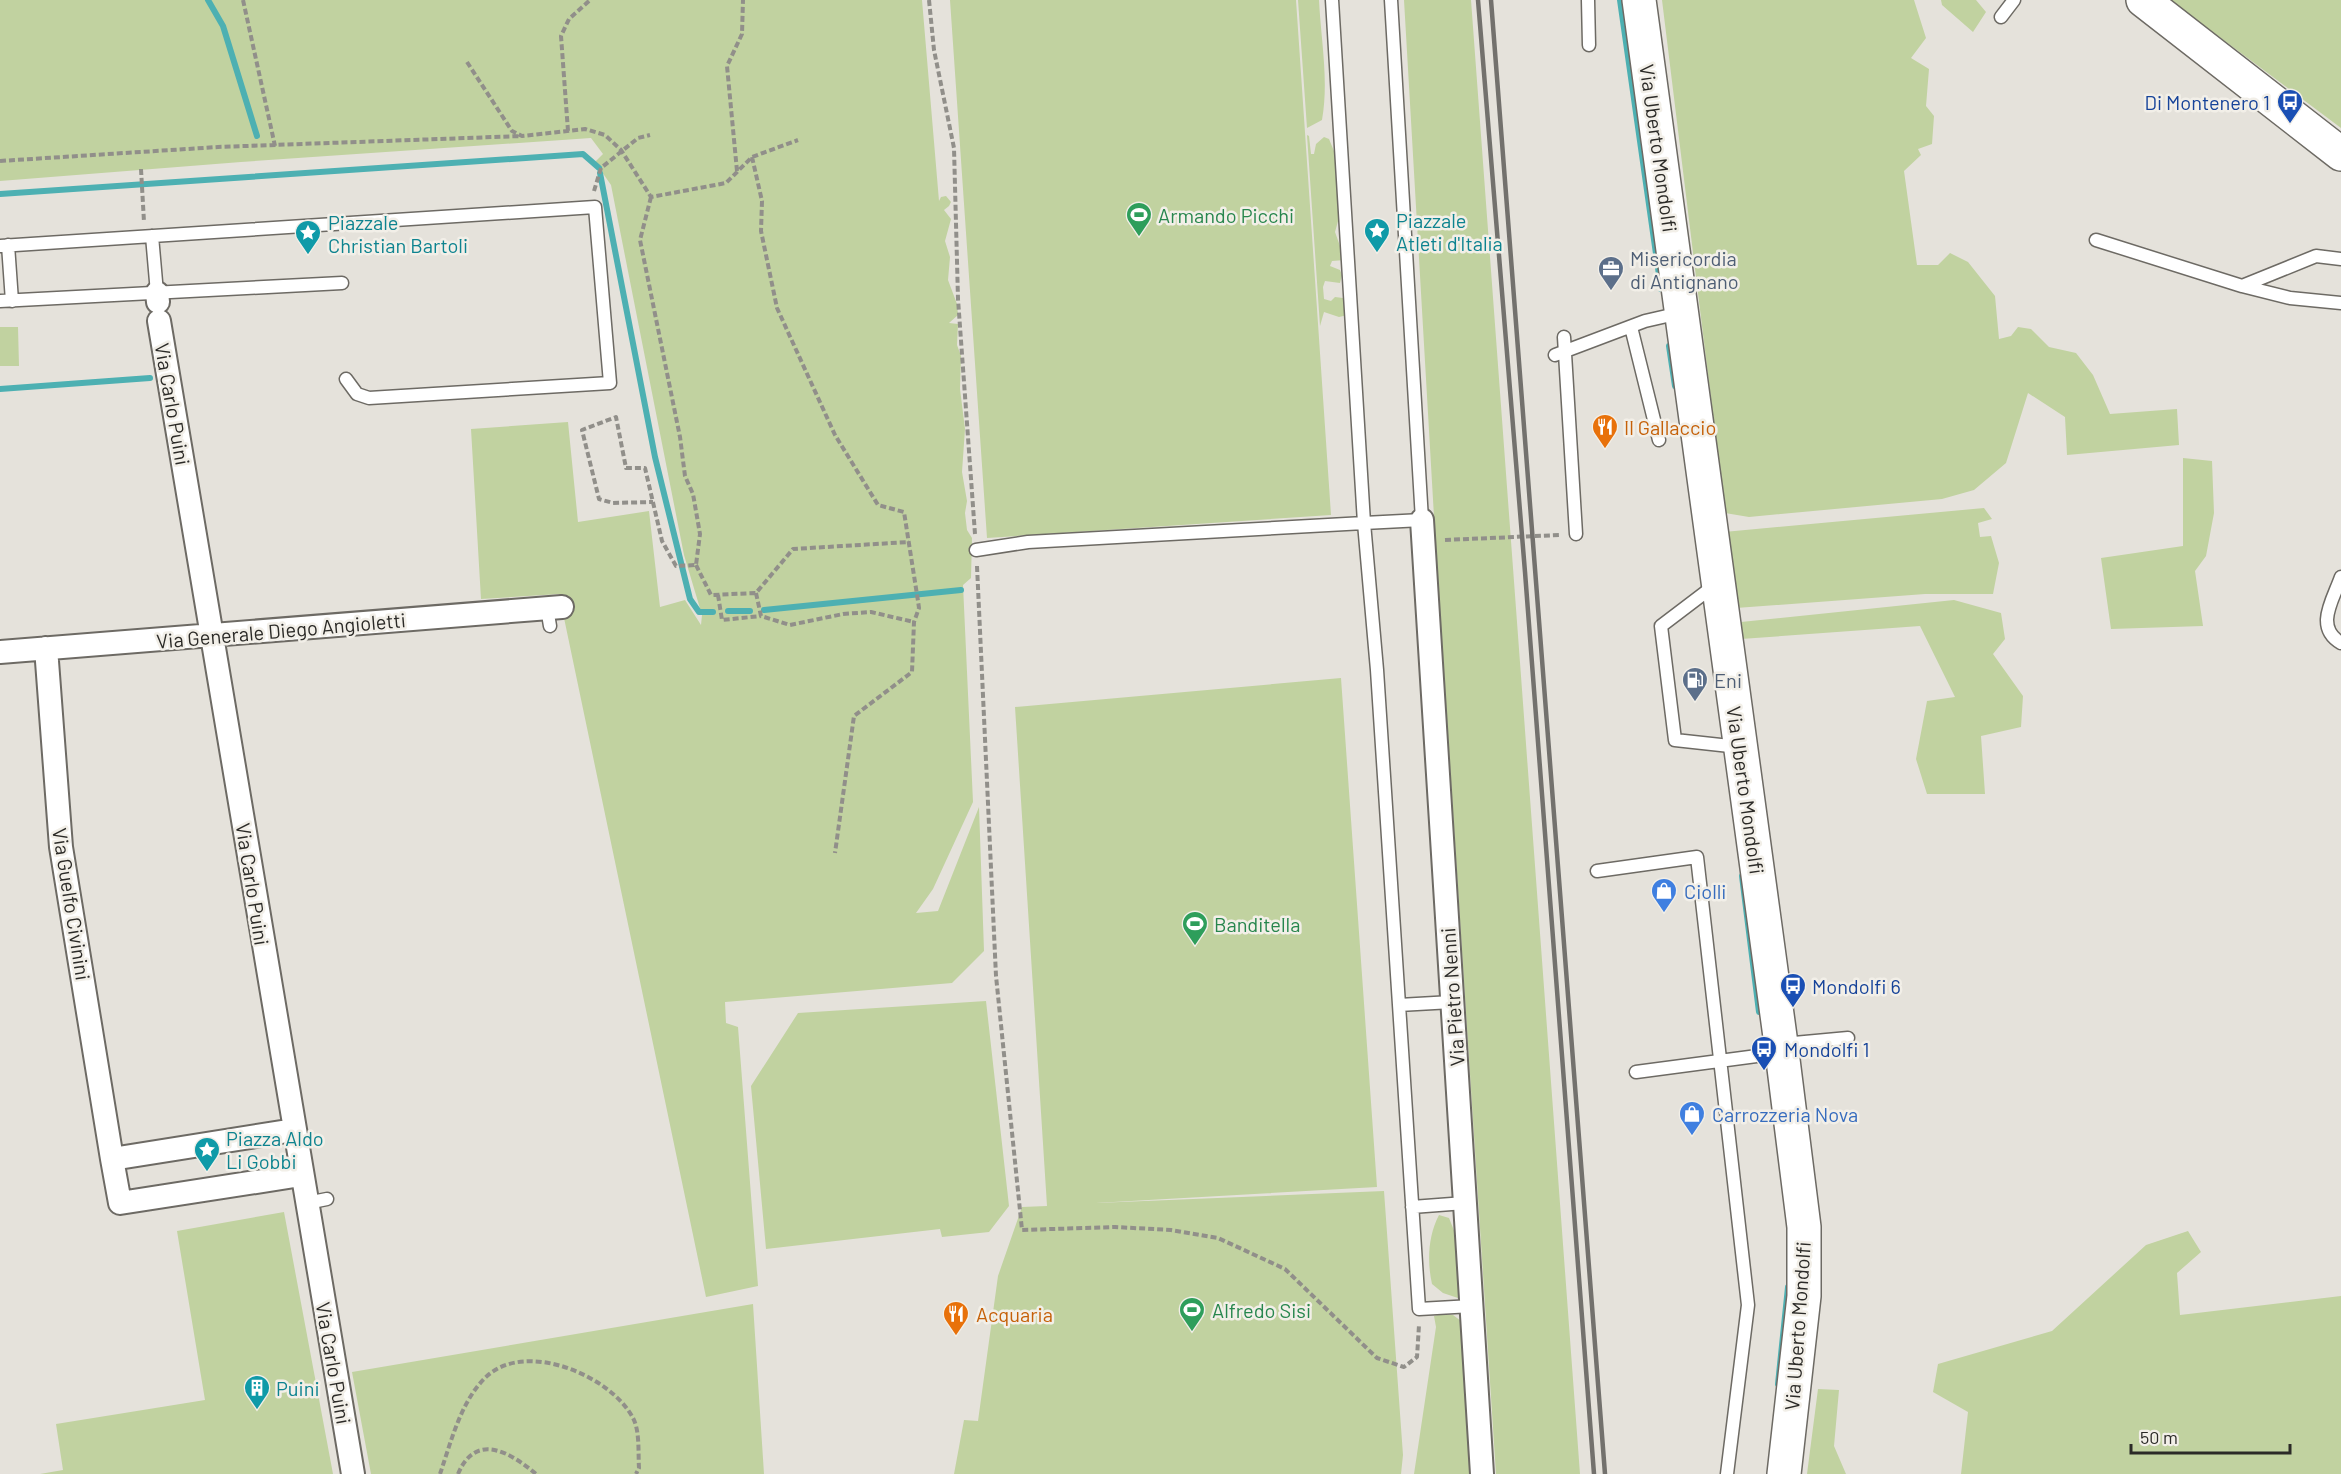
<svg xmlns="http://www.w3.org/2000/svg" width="2341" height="1474" font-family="Barlow,sans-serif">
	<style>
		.green { fill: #c1d2a0 }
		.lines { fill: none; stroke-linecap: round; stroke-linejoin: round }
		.stream { stroke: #4db0b2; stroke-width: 6 }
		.lane-casing { stroke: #6d6a64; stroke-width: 15 }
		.street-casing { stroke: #6d6a64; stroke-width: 26 }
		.secondary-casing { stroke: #6d6a64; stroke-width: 36 }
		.path { stroke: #918f8a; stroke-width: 4; stroke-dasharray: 6 3; stroke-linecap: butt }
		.lane { stroke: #fff; stroke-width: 12 }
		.street { stroke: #fff; stroke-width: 22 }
		.secondary { stroke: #fff; stroke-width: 33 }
		.rail { stroke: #73716d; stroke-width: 4.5 }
		.labels { text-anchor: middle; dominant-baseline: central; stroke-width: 5; stroke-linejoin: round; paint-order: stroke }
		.transit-label { font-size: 20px; fill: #164399; stroke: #f2efe8; text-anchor: start }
		.street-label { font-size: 20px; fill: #2b2a27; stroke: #f2efe8 }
		.leisure-label { font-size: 20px; fill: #27864d; stroke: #f2efe8; text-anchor: start }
		.culture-label { font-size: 20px; fill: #0d838f; stroke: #f2efe8; text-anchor: start }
		.service-label { font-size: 20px; fill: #4e5e75; stroke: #f2efe8; text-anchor: start }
		.food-label { font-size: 20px; fill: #c56008; stroke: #f2efe8; text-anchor: start }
		.shop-label { font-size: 20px; fill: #366cbe; stroke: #f2efe8; text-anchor: start }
	</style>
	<rect width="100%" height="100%" fill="#e5e2db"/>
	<path class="green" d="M0,0H922L939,201L941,197L946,196L951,202L949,206L944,210L951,219L945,241L950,257L948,280L957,304L958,315L949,323L958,324L957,345L961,356L960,389L965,429L962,472L967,501L965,513L967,530L972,538L971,578L963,585L973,802L933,889L916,913L938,911L979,807L984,951L952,983L725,1002L726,1023L738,1027L758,1286L706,1297L559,594L481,599L471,429L568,422L578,522L649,511L660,607L685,600L701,625L702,615L684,555L611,185L595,162L603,154L591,138L241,162L0,181Z
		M950,0H1296L1331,515L987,538Z
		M1298,0H1319C1321,41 1329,80 1322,120L1307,128Z
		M1404,0H1471L1580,1474H1496L1436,551Z
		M1662,0H1914L1926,38L1911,58L1929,69L1926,106L1934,116L1932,144L1918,149L1921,155L1904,171L1917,265H1938L1950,253L1968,262L1995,296L1999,339L2011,336L2018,327L2031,329L2049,347L2076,353L2093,375L2110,414L2177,409L2179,445L2067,455L2065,417L2028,393L2006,463L1974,490L1942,499L1749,517L1725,513Z
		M1941,0H1976L1986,12L1973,32L1942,5Z
		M2170,0H2341V128Z
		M1307,135L1309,136L1311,154H1314L1316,144L1324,137L1329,139L1336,156L1339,170L1340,214L1335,232L1345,260L1332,261L1330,266L1340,270L1342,275L1340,283L1325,281L1323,287L1324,299L1331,301L1335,297L1343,298L1354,306L1352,314L1339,317L1324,312L1320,326Z
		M0,327H18L19,366H0Z
		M2183,458L2212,461L2214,513L2206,556L2195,571L2203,626L2111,629L2101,558L2183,546Z
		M1984,508L1992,519L1978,523L1980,537L1991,536L1999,563L1993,594H1925L1736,608L1724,532Z
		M1954,600L2001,613L2005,639L1993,654L2023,696L2021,727L1981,736L1985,794H1927L1916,759L1927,701L1955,697L1920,626L1741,639V622Z
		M1341,678L1377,1187L1096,1203L1384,1191L1403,1455L1401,1474H954L964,1420L978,1421L998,1276L1022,1207L1047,1206L1015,707Z
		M986,1001L1009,1206L989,1232L942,1237L940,1229L766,1249L751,1086L798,1013Z
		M284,1212L333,1474H40L63,1470L56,1424L205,1400L177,1231Z
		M1439,1215L1449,1218L1455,1233L1461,1299L1443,1293L1432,1284C1427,1262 1428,1236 1439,1215Z
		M2188,1231L2201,1252L2177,1273L2180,1315L2341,1296V1474H1961L1968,1412L1933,1392L1938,1364L2052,1331L2146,1245Z
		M753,1304L764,1474H371L352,1372Z
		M1442,1314L1453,1315L1461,1321L1472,1474H1414L1436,1327L1434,1316Z
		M1818,1389L1839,1390L1834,1446L1846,1474H1807Z"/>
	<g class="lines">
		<path class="stream" d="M208,0L223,26L257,136
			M1620,0L1661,289
			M600,173L655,457L690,599L699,612H713
			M0,194L583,154L599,168
			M1669,346L1675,386
			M0,389L150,378
			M764,610L961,590
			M728,611H750
			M1742,876L1759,1012
			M1778,1384L1788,1287"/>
		<defs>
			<path id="lane" d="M1332,0L1364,523L1422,520L1391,0
				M1588,0L1589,45
				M2001,17L2014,0
				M152,236L157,293
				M2096,240L2242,286L2316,256L2341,259
				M8,245L12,301
				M0,246L595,207L610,383L369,398L357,394L346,379
				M2242,286L2290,298L2341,303
				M0,301L342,283
				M1631,327L1659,440
				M1564,337L1576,534
				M1555,355L1645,321L1680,313
				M976,550L1028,542L1364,523L1377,670L1419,1309L1472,1306
				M2341,577C2333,600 2314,627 2341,643
				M1715,585L1661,626L1675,740L1739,747
				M547,608L550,626
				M1597,871L1697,857L1748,1305L1727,1474
				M1399,1005L1452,1002
				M1783,1044L1848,1038
				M1636,1072L1780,1053
				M307,1203L327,1199
				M1412,1207L1465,1203"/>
			<path id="street" d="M157,293L158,302
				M159,321L353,1474
				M1422,520L1482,1474
				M46,648L61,847L112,1159
				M0,652L562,607
				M294,1130L112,1159L120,1203L301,1175"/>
			<path id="secondary" d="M1639,0L1781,1044L1804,1227V1296L1784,1474
				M2143,0L2341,154"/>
		</defs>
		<use href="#lane" class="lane-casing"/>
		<use href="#street" class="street-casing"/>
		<use href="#secondary" class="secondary-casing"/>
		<path class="path" d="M243,0L275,146
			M929,0L934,50L954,148L958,299L975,534
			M467,62L512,131L522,136L585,129L605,135L621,150L651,197L726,183L752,157L798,140
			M568,131L561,36L569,19L590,0
			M752,157L762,201L761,231L777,308L835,435L878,505L904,512L918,601L919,608L914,622L912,672L854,716L835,853
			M0,161L218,147L522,136
			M141,169L144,222
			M737,171L727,66L742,34L743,0
			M594,191L601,168L638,138L650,135
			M651,197L640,240L680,437L685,476L693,494L700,534L696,565L676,566L662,541L645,468H626L616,417L582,430L599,499L613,503L653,502
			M1445,540L1560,535
			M696,565L711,595L756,593L793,549L909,542
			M977,566L996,976L1022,1230L1115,1227L1171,1230L1218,1238L1285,1269L1377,1358L1404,1367L1417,1357L1419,1325
			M756,593L761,616L790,625L843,614L871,612L914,622
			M718,595L722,620L761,616
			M440,1474C451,1442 461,1400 487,1376C527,1340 611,1376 633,1418C640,1431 638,1453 639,1468L636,1474
			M458,1474C476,1431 511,1453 536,1474"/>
		<use href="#lane" class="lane"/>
		<use href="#street" class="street"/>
		<use href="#secondary" class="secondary"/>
		<path class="rail" d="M1478,0L1525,572L1594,1474
			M1491,0L1605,1474"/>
	</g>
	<defs>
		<symbol id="bus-pin" viewBox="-11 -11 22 30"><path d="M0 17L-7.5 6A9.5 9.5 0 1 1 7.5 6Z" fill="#1a4fb4" stroke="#f2efe8"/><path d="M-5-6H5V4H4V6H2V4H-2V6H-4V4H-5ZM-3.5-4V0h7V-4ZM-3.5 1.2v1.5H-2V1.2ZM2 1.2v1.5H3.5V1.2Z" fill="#fff"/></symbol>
		<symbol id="stadium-pin" viewBox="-11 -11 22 30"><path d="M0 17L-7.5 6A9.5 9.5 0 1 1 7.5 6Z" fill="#2e9e5b" stroke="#f2efe8"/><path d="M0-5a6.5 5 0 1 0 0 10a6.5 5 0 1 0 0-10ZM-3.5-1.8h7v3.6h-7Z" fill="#fff"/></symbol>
		<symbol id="sight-pin" viewBox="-11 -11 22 30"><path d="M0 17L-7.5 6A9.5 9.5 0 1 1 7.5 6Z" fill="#0f9aa8" stroke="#f2efe8"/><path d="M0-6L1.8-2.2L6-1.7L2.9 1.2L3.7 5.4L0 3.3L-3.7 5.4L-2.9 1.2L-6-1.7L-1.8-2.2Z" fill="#fff"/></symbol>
		<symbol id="office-pin" viewBox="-11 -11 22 30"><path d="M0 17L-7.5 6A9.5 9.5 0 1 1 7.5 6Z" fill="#5c6f8a" stroke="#f2efe8"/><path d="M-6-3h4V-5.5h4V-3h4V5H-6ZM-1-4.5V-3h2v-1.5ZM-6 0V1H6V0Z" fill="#fff"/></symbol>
		<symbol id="restaurant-pin" viewBox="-11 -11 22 30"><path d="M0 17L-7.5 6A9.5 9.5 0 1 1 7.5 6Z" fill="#e8710a" stroke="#f2efe8"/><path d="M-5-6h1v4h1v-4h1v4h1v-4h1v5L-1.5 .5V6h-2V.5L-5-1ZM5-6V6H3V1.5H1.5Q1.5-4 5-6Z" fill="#fff"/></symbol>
		<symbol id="fuel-pin" viewBox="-11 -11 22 30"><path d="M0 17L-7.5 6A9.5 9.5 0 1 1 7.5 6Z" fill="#5c6f8a" stroke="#f2efe8"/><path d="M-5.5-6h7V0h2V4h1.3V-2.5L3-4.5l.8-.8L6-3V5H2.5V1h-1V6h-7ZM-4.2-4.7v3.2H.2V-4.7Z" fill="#fff"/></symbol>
		<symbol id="shop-pin" viewBox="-11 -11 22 30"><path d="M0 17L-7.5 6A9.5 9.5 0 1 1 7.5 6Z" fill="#3f7fe0" stroke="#f2efe8"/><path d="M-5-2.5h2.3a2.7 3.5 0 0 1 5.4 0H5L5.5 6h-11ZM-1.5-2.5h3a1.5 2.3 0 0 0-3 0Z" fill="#fff"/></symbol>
		<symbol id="building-pin" viewBox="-11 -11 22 30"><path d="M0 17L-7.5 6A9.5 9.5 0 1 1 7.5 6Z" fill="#0f9aa8" stroke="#f2efe8"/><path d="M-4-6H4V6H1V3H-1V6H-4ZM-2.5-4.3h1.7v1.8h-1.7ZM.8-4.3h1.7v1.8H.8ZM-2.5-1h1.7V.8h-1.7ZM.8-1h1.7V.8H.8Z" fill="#fff"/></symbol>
	</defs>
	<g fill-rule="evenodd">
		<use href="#bus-pin" x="2275" y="87" width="30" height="40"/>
		<use href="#stadium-pin" x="1124" y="200" width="30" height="40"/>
		<use href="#sight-pin" x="1362" y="216" width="30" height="40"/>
		<use href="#sight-pin" x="293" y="218" width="30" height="40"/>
		<use href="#office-pin" x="1596" y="254" width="30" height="40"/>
		<use href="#restaurant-pin" x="1590" y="412" width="30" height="40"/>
		<use href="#fuel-pin" x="1680" y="665" width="30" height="40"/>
		<use href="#shop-pin" x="1649" y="876" width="30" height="40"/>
		<use href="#stadium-pin" x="1180" y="909" width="30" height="40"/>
		<use href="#bus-pin" x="1778" y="971" width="30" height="40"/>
		<use href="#bus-pin" x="1749" y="1034" width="30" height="40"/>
		<use href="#shop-pin" x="1677" y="1099" width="30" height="40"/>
		<use href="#sight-pin" x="192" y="1135" width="30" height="40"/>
		<use href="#stadium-pin" x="1177" y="1295" width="30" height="40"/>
		<use href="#restaurant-pin" x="941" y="1299" width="30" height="40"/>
		<use href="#building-pin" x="242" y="1373" width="30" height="40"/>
	</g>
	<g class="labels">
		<g class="transit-label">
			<text x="2270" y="102" text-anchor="end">Di Montenero 1</text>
			<text x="1812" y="986">Mondolfi 6</text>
			<text x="1784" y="1049">Mondolfi 1</text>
		</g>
		<g class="street-label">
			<text transform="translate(1659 148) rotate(82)">Via Uberto Mondolfi</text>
			<text transform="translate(173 404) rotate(80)">Via Carlo Puini</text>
			<text transform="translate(281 630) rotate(-5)">Via Generale Diego Angioletti</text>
			<text transform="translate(1746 790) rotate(82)">Via Uberto Mondolfi</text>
			<text transform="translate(253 884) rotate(81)">Via Carlo Puini</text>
			<text transform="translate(72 904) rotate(81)">Via Guelfo Civinini</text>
			<text transform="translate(1452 997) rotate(-94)">Via Pietro Nenni</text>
			<text transform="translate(1797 1326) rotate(-86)">Via Uberto Mondolfi</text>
			<text transform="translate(334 1363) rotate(80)">Via Carlo Puini</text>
		</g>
		<g class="leisure-label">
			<text x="1158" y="215">Armando Picchi</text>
			<text x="1214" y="924">Banditella</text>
			<text x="1212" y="1310">Alfredo Sisi</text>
		</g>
		<g class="culture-label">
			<text x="1396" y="220">Piazzale<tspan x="1396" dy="23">Atleti d'Italia</tspan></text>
			<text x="328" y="222">Piazzale<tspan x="328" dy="23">Christian Bartoli</tspan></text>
			<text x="226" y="1138">Piazza Aldo<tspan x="226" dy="23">Li Gobbi</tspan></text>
			<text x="276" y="1388">Puini</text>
		</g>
		<g class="service-label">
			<text x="1630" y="258">Misericordia<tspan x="1630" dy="23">di Antignano</tspan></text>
			<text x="1714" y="680">Eni</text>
		</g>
		<g class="food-label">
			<text x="1624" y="427">Il Gallaccio</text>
			<text x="976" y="1314">Acquaria</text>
		</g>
		<g class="shop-label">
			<text x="1684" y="891">Ciolli</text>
			<text x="1712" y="1114">Carrozzeria Nova</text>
		</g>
	</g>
	<path d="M2131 1444v9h159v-9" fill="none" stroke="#2b2a27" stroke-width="3"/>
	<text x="2140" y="1444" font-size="18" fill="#2b2a27" stroke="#f2efe8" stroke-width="4.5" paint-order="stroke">50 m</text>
</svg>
